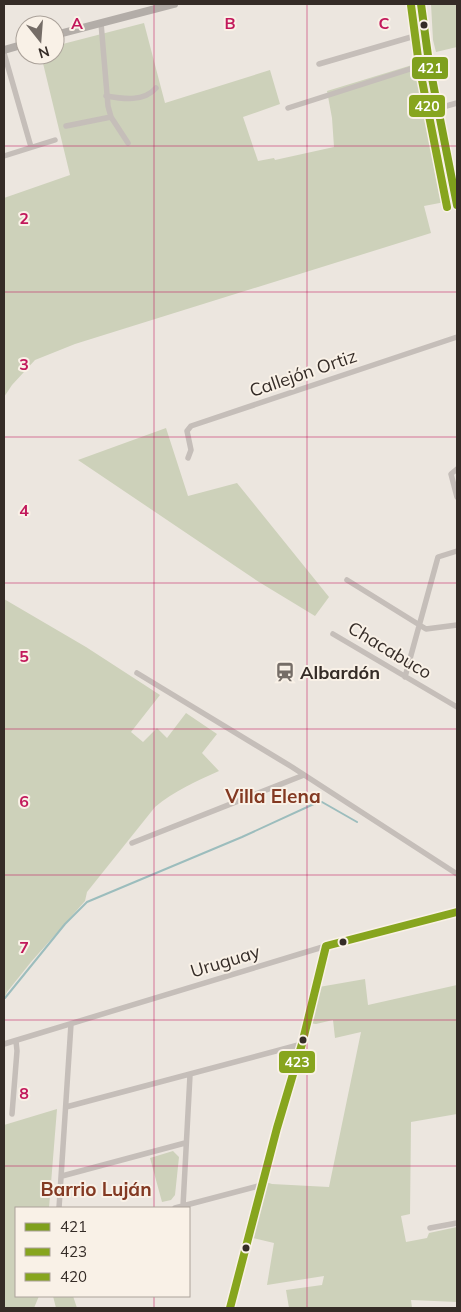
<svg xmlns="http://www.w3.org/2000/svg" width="461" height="1312" font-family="Mulish,sans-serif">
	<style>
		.green { fill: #cdd1ba }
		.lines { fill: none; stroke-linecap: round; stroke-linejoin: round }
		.stream { stroke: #9cbdbd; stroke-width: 2 }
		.minor { stroke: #c5beb9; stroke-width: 5.5 }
		.major { stroke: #b3ada8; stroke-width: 8 }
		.bus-1-casing { stroke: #f9f1e7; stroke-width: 11 }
		.bus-2-casing { stroke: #f9f1e7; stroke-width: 11 }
		.bus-3-casing { stroke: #f9f1e7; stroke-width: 11 }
		.bus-1 { stroke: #7fa01c; stroke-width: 8 }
		.bus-2 { stroke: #87a51e; stroke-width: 8 }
		.bus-3 { stroke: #87a51e; stroke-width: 8 }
		.grid { fill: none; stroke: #c2185b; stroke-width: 1; stroke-opacity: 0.55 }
		.bus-dot { fill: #352c27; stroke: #f9f1e7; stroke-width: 2 }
		.labels { text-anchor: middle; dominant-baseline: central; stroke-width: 4; stroke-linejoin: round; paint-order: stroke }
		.street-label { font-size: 18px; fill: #352c27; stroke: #f9f1e7 }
		.poi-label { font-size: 18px; font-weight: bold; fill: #352c27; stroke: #f9f1e7; text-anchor: start }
		.neighbourhood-label { font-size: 19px; font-weight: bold; fill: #833922; stroke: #f9f1e7 }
		.grid-label { font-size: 16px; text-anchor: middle; font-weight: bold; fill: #c2185b; stroke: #f9f1e7; stroke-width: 4; stroke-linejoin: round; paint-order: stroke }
		.line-badge { stroke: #f9f1e7; stroke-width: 2 }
		.badge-label { font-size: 14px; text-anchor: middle; font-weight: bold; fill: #fff }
	</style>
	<rect width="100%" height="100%" fill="#ece6df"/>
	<path class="green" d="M431,4H457V47L436,52L433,40Z
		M144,23L165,103L270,70L280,104L243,117L258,161L274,158L275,160L334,147L332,118L327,91L422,62L450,201L424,206L431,233L75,344L35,360L12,385L4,397V198L70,175L41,55H55V46Z
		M166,428L188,496L237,483L329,597L315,616L259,582L78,460Z
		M4,599L86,647L160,695L131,732L143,742L157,728L167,738L186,713L217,734L202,753L219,771C197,781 174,791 155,807L87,892L85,901L31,962L7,992L4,999Z
		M365,979L368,1005L457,985V1114L411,1122L410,1214L401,1216L406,1242L427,1238L429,1233L457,1227V1302L411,1300L412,1308H289L286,1290L322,1285L324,1276L267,1285L274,1243L253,1238L266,1182L272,1184L329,1187L361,1032L335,1038L333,1020L316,1024L309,1023L319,987Z
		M57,1109L49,1208H16V1296H39L34,1308H4V1125Z
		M173,1151L179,1157L175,1195L171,1200L162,1202L150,1158Z
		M53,1296H73L77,1308H56Z"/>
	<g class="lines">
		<path class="stream" d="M5,998L65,924L87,902L242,837L316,803L322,802L357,822"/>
		<path class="minor" d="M101,23L108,106L111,117L128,143
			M4,53L31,147
			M319,64L425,33
			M106,96C123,99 144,102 156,88
			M288,108L429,63
			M439,108L457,103
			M66,126L111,117
			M4,156L55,140
			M188,458L191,450L187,431L191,426L457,337
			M457,469L451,474L457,497
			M347,580L426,629L457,625
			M333,634L457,707
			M137,673L292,767L457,874
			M405,677L438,557L457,551
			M132,843L304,775
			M4,1044L326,946L457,912
			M66,1107L302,1044
			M12,1114L17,1051L16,1041
			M62,1176L185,1143
			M183,1206L190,1075
			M59,1208L71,1024
			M175,1208L262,1185
			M430,1228L457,1223
			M230,1308L277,1128L302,1044L326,946"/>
		<path class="major" d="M421,4L429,63L457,205
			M55,35L174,4
			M4,50L25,44"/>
		<defs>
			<path id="bus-1" d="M421,4L429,63L457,205"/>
			<path id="bus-2" d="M230,1308L277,1128L302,1044L326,946L457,912"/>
			<path id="bus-3" d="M411,5L419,65L447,207"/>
		</defs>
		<use href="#bus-1" class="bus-1-casing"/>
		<use href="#bus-2" class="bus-2-casing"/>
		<use href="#bus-3" class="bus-3-casing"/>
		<use href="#bus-1" class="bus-1"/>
		<use href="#bus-2" class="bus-2"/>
		<use href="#bus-3" class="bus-3"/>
	</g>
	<path class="grid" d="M154,4V1208M307,4V1308M4,146H457M4,292H457M4,437H457M4,583H457M4,729H457M4,875H457M4,1020H457M4,1166H457M154,1296V1308"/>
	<defs>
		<symbol id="station-bare" viewBox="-9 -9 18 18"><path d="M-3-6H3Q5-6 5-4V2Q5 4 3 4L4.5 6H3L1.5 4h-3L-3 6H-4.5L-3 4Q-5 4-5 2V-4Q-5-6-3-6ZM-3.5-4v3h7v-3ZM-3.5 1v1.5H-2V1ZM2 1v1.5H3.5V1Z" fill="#756d67" stroke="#f9f1e7" stroke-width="2.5" paint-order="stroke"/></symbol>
	</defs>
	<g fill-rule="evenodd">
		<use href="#station-bare" x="271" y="658" width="28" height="28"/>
	</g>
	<g class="bus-dot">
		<circle cx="424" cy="25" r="4.5"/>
		<circle cx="343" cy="942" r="4.5"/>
		<circle cx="303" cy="1040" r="4.5"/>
		<circle cx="246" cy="1248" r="4.5"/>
	</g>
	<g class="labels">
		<g class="street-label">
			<text transform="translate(303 373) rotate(-19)">Callejón Ortiz</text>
			<text transform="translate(390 650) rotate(31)">Chacabuco</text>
			<text transform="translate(225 961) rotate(-17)">Uruguay</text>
		</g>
		<g class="poi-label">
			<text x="300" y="672">Albardón</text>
		</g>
		<g class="neighbourhood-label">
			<text x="273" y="796">Villa Elena</text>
			<text x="96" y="1189">Barrio Luján</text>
		</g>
	</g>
	<g class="grid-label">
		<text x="77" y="29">A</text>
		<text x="230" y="29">B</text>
		<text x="384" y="29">C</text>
		<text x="24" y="224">2</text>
		<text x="24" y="370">3</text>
		<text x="24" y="516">4</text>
		<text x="24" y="662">5</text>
		<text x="24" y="807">6</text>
		<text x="24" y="953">7</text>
		<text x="24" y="1099">8</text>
	</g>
	<g class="line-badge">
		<rect x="411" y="56" width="38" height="24" rx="5" fill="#7fa01c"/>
		<rect x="408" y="94" width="38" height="24" rx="5" fill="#87a51e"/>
		<rect x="278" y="1050" width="38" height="24" rx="5" fill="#87a51e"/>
	</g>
	<g class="badge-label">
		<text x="430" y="73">421</text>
		<text x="427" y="111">420</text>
		<text x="297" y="1067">423</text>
	</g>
	<rect width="461" height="1312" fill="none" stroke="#352c27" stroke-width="10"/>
	<rect x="15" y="1207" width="175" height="90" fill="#f9f1e7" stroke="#aba29a"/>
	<rect x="25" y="1223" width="25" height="8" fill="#7fa01c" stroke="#aba29a"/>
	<text x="60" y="1232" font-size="15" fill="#352c27">421</text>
	<rect x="25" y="1248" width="25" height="8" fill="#87a51e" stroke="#aba29a"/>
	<text x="60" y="1257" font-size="15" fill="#352c27">423</text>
	<rect x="25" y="1273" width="25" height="8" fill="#87a51e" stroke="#aba29a"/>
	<text x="60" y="1282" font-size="15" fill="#352c27">420</text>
	<g transform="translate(40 40) rotate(163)"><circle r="24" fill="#f9f1e7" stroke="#aba29a"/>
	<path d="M0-4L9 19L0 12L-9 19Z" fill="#756d67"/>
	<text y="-8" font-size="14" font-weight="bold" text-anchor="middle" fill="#352c27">N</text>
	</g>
</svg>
